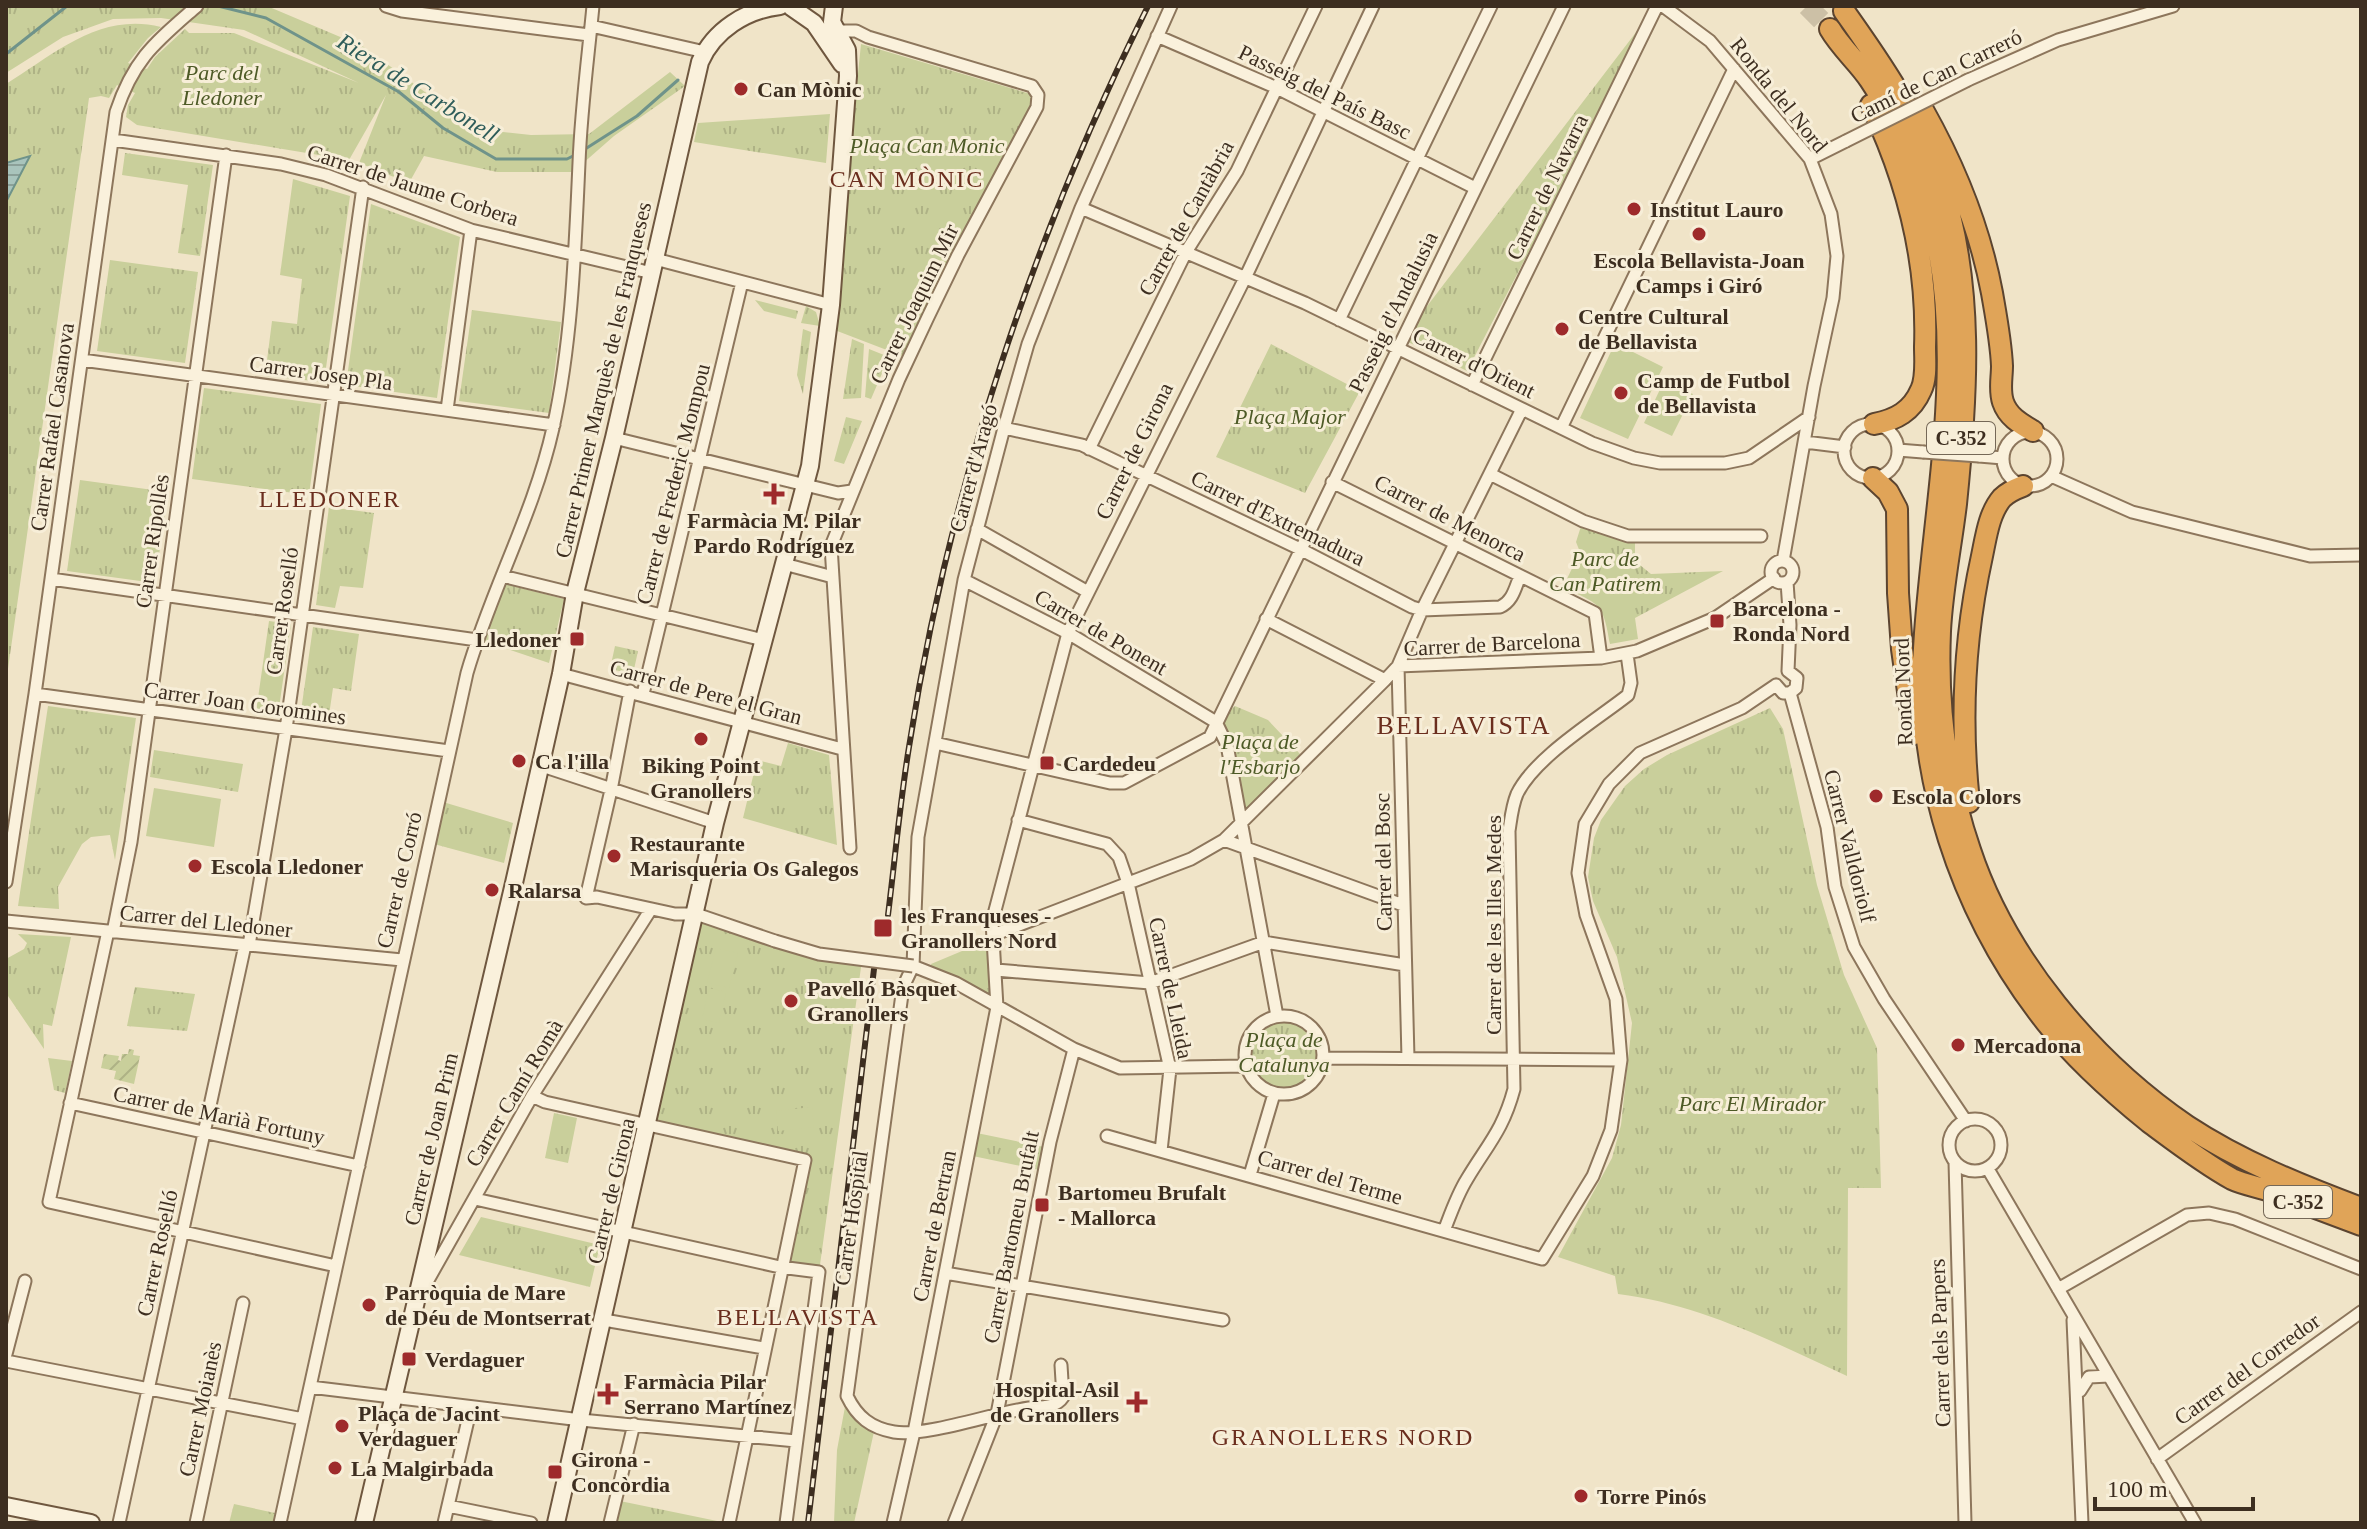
<svg xmlns="http://www.w3.org/2000/svg" width="2367" height="1529" font-family="'Times New Roman',serif">
	<style>
		.grass { fill: url(#grass-tufts) }
		.garden { fill: url(#garden-furrows) }
		.pitch { fill: #c9cf9b }
		.water { fill: url(#water-rules); stroke: #6f938a; stroke-width: 2 }
		.lines { fill: none; stroke-linecap: round; stroke-linejoin: round }
		.stream { stroke: #6f938a; stroke-width: 3 }
		.highway-tunnel { stroke: #ccc0a6; stroke-width: 20; stroke-dasharray: 20 10; stroke-linecap: butt }
		.street-casing { stroke: #8d765c; stroke-width: 15 }
		.secondary-casing { stroke: #6f573f; stroke-width: 20 }
		.highway-casing { stroke: #5b4430; stroke-width: 24 }
		.street { stroke: #faf1dc; stroke-width: 11 }
		.secondary { stroke: #faf1dc; stroke-width: 16 }
		.highway { stroke: #e0a458; stroke-width: 20 }
		.rail-casing { stroke: #3d2e20; stroke-width: 6 }
		.rail { stroke: #f7eed8; stroke-width: 3; stroke-dasharray: 9; stroke-linecap: butt }
		.street-bridge-casing { stroke: #8d765c; stroke-width: 15; stroke-linecap: butt }
		.street-bridge { stroke: #faf1dc; stroke-width: 11 }
		.poi-dot { fill: #9e2a2b; stroke: #f7eed8; stroke-width: 3 }
		.labels { text-anchor: middle; dominant-baseline: central; stroke-width: 6; stroke-linejoin: round; paint-order: stroke }
		.shield { fill: #f7eed8; stroke: #756857; stroke-width: 2 }
		.shield-label { font-size: 20px; font-weight: bold; fill: #3d2e20 }
		.park-label { font-size: 22px; font-style: italic; fill: #4d5a26; stroke: #f7eed8 }
		.street-label { font-size: 22px; fill: #3d2e20; stroke: #f7eed8 }
		.poi-label { font-size: 22px; font-weight: bold; fill: #3d2e20; stroke: #f7eed8; text-anchor: start }
		.water-label { font-size: 24px; font-style: italic; fill: #2f5d5a; stroke: #f7eed8 }
		.neighbourhood-label { font-size: 24px; letter-spacing: 2px; fill: #6b2e1e; stroke: #f7eed8 }
		.quarter-label { font-size: 26px; letter-spacing: 2px; fill: #6b2e1e; stroke: #f7eed8 }
	</style>
	<defs>
		<pattern id="grass-tufts" width="24" height="20" patternUnits="userSpaceOnUse" patternTransform="scale(2)"><rect width="24" height="20" fill="#c9cf9b"/><path d="M3 7l-1-3M5 7V3M7 7l1-3M15 17l-1-3M17 17v-4M19 17l1-3" fill="none" stroke="#aeb285"/></pattern>
		<pattern id="garden-furrows" width="10" height="10" patternUnits="userSpaceOnUse" patternTransform="scale(2)"><rect width="10" height="10" fill="#c9cf9b"/><path d="M-1 1l2-2M0 10L10 0M9 11l2-2" fill="none" stroke="#aeb285"/></pattern>
		<pattern id="water-rules" width="6" height="5" patternUnits="userSpaceOnUse" patternTransform="scale(2)"><rect width="6" height="5" fill="#a9c4bc"/><path d="M0 2.5h6" fill="none" stroke="#8ba098"/></pattern>
	</defs>
	<rect width="100%" height="100%" fill="#f0e4c8"/>
	<path class="grass" d="M6,6H267L364,47L475,129L531,135L589,134L670,72L685,86L614,136L573,172H497L424,156L409,183L359,163L386,95L349,160L137,125L126,117L128,105L135,93L117,85L109,98L101,96L89,98L6,683V84C55,54 99,12 161,27L148,38L128,63L147,69L155,57L185,29L189,33H234L359,83L244,30L161,18L113,19L63,37L6,73Z
		M1656,6L1467,371L1402,339Z
		M861,44L1034,95L1033,106L905,357L832,329Z
		M830,114L826,163L694,142L698,123Z
		M125,153L213,165L200,256L178,253L188,185L122,175Z
		M293,179L350,196L324,382L265,376L272,321L297,324L302,279L280,275Z
		M371,204L460,237L437,398L346,385Z
		M110,260L198,272L185,363L97,351Z
		M755,300L798,311L796,319L764,311Z
		M806,306L816,312L820,326L801,323Z
		M472,310L561,322L549,413L459,401Z
		M803,329L811,332L803,394L797,375Z
		M852,339L864,344L861,398L843,399Z
		M1271,344L1360,391L1305,493L1216,457Z
		M869,349L889,357L871,399L865,397Z
		M204,388L321,404L309,495L192,479Z
		M846,417L862,421L844,464L834,461Z
		M80,480L168,492L155,583L67,571Z
		M329,507L374,513L363,588L340,586L335,608L316,605Z
		M1582,523L1635,542V561L1651,574L1723,571L1635,618L1638,639L1610,644C1603,602 1600,605 1563,587L1580,552L1576,542Z
		M505,584L564,599L549,663L483,641Z
		M269,621L291,624L278,715L256,712Z
		M313,627L359,634L351,691L333,688L328,722L300,718Z
		M615,646L638,651L633,674L610,669Z
		M48,706L136,718L115,860L110,835L91,837L82,844L58,887L59,909L18,906Z
		M1235,706L1268,720L1300,754L1246,817L1216,723Z
		M1770,708L1783,729L1817,885L1844,975L1877,1048L1881,1188H1848L1847,1376C1774,1342 1699,1304 1618,1294L1615,1276L1558,1257L1612,1158L1621,1125L1632,1023L1617,957L1593,901L1588,877L1594,838L1601,820L1625,786L1644,769L1667,755Z
		M788,743L829,755L837,845L743,818L757,760L781,766Z
		M154,750L243,764L238,792L150,777Z
		M443,802L513,823L504,863L434,844Z
		M696,914L862,960L819,1272L780,1267L805,1160L648,1126Z
		M18,934L71,937L52,1026L43,1024L44,1049L6,993V959L24,949L27,943Z
		M974,946L985,947L990,952L993,992L983,996L932,970L931,964Z
		M135,987L195,994L187,1031L127,1026Z
		M1246 1051a38 38 0 1 1 76 0a38 38 0 1 1-76 0Z
		M48,1058L72,1061L65,1093L54,1090Z
		M554,1113L577,1118L568,1163L545,1158Z
		M972,1132L1049,1148L1044,1171L968,1155Z
		M481,1217L600,1245L590,1287L459,1255Z
		M847,1396L875,1427L854,1523H834L837,1450Z
		M620,1501L722,1522L613,1523Z
		M234,1504L275,1513L273,1523H229Z"/>
	<path class="garden" d="M129,1049L134,1050L133,1055L140,1056L134,1084L114,1079L116,1071L101,1068L104,1054L119,1056L118,1060L121,1061L122,1054H128Z"/>
	<path class="pitch" d="M1615,343L1663,367L1628,439L1580,418Z
		M1664,381L1693,394L1672,436L1644,423Z
		M154,788L221,799L214,847L146,836Z
		M716,948L738,953L729,988L707,983Z
		M709,988L726,992L719,1023L702,1019Z
		M812,1107L814,1127L778,1131L776,1111Z"/>
	<path class="water" d="M30,156L6,202V163Z"/>
	<g class="lines">
		<path class="stream" d="M218,6L266,18L399,92L443,128L496,159H567L575,155
			M6,54L67,6
			M582,151L637,116L678,80"/>
		<path class="highway-tunnel" d="M1807,6L1830,29"/>
		<defs>
			<path id="street" d="M386,6L402,11L589,35
				M1663,6L1710,41L1810,159L1831,214L1837,256L1833,298L1814,386L1783,561
				M591,26L705,52
				M836,31H856L868,37L1032,86L1038,95L1037,107L958,255L928,317L899,379L831,546L850,848
				M1157,36L1277,88L1475,188
				M1968,80L2058,40L2173,6
				M113,140L281,164L326,175L471,230L652,273
				M1810,159L1846,141
				M1081,208L1305,303L1592,443L1634,458L1660,463H1725L1749,458L1809,417
				M655,259L831,305
				M1339,320L1491,6
				M82,360L554,425
				M1472,385L1657,6
				M447,410L471,230
				M1844 451a27 27 0 1 1 54 0a27 27 0 1 1-54 0Z
				M1004,428L1082,445L1300,549L1412,607L1422,610L1500,607C1513,601 1515,588 1520,576
				M1561,428L1734,69
				M2003 459a27 27 0 1 1 54 0a27 27 0 1 1-54 0Z
				M614,438L838,493L852,491
				M1805,442L1845,447
				M1089,449L1186,252L1237,171L1316,6
				M1898,450L1923,452
				M1979,456L2003,458
				M1490,474L1583,521L1628,536H1761
				M2051,476L2132,512L2310,556L2361,555
				M1332,482L1595,613L1601,658
				M977,529L1088,592
				M1771 572a11 11 0 1 1 22 0a11 11 0 1 1-22 0Z
				M784,564L833,577
				M502,576L763,640
				M51,579L477,640
				M964,580L1068,633L1216,722
				M1787,582L1790,625L1788,671
				M1266,619L1385,680
				M1398,666L1601,658L1637,651L1715,618L1774,578
				M1398,666L1408,1058
				M561,674L842,749
				M1776,685L1783,693H1790L1796,688L1797,678L1788,671
				M630,691L611,790L586,898L597,897L675,914H696L775,941
				M1790,693L1827,827L1835,887L1854,947L1884,999L1966,1121
				M35,694L449,751
				M643,694L742,282
				M1216,722L1227,745L1277,1016
				M935,743L1110,783H1124L1210,737L1564,6
				M539,765L715,823
				M1018,820L1107,844L1119,857L1128,883L1170,1069L1161,1151
				M1224,840L1403,905
				M6,882L35,694L116,112C134,58 156,42 197,6
				M6,921L402,960
				M108,931L49,1202L336,1266
				M113,932L131,842L226,155
				M993,935L1191,859L1224,840L1385,680L1398,666L1422,610L1522,409
				M249,945L286,729L363,187
				M913,966L956,983L1074,1049L1120,1068L1246,1066
				M996,970L1150,983L1264,942L1405,965
				M1245 1055a39 39 0 1 1 78 0a39 39 0 1 1-78 0Z
				M1323,1058L1621,1060
				M532,1096L545,1102L805,1160L729,1523
				M70,1103L359,1166
				M1949 1145a26 26 0 1 1 52 0a26 26 0 1 1-52 0Z
				M1107,1136L1542,1259L1593,1176L1611,1130L1621,1060L1616,999L1586,915L1578,873L1585,824L1609,784L1640,753L1742,708L1776,685
				M1955,1162L1965,1523
				M1988,1169L2195,1523
				M1250,1175L1274,1094
				M475,1199L780,1267L819,1272L786,1523
				M1444,1231C1451,1213 1457,1195 1467,1179C1488,1144 1503,1130 1514,1089L1509,831C1511,818 1512,806 1517,794C1535,757 1595,721 1628,695L1631,683L1627,654
				M945,1273L1223,1320
				M423,1289L532,1096L651,909
				M2058,1289L2187,1215L2209,1213L2235,1219L2361,1269
				M604,1320L764,1348
				M2073,1320L2082,1523
				M6,1354L25,1281
				M6,1361L303,1419
				M1061,1365L1063,1397C1056,1408 1041,1407 1029,1408C993,1413 926,1437 894,1432C871,1428 857,1417 847,1396L903,987L913,966L918,837L964,580L1004,428L1028,344L1081,208L1171,6
				M310,1387L581,1420L796,1441
				M2080,1391L2089,1377L2109,1376
				M2157,1459L2361,1312
				M448,1506L531,1523
				M119,1523L245,945
				M196,1523L243,1303
				M280,1523L467,673C491,590 534,513 553,428C572,342 575,251 579,163C581,110 588,58 593,6
				M444,1523L471,1407
				M610,1523L634,1424
				M893,1523L914,1432L997,1007L992,922L1068,633L1246,276L1373,6
				M954,1523L997,1414L1050,1142L1074,1049"/>
			<path id="secondary" d="M791,7L814,23L842,64
				M6,1506L91,1523
				M364,1523L514,883L561,674L575,593L614,438L700,62C714,30 746,10 780,6
				M556,1523L715,823L810,466L831,305L848,76L847,50L832,22L834,6"/>
			<path id="highway" d="M1844,11C1881,63 1918,117 1939,178C1975,282 1967,397 1956,504C1951,546 1942,589 1940,631C1937,704 1946,780 1970,850C2006,959 2092,1061 2187,1126C2240,1161 2302,1186 2361,1208
				M1830,29C1841,48 1858,62 1870,80C1900,124 1920,173 1933,224C1966,358 1935,497 1925,633C1913,772 1960,913 2046,1022C2076,1060 2112,1092 2149,1122C2176,1142 2203,1163 2232,1179C2245,1185 2260,1187 2273,1192C2303,1203 2332,1214 2361,1225
				M1871,105C1907,180 1928,263 1925,347C1925,360 1927,378 1921,390C1912,411 1896,420 1874,424
				M1923,110C1955,167 1980,229 1992,293C1996,316 2001,342 2002,366C2002,378 1999,390 2003,402C2008,417 2021,424 2033,431
				M1873,478L1888,492L1897,509L1898,593L1902,649L1914,734
				M1969,802C1960,718 1964,638 1982,556C1986,537 1989,513 2002,498C2008,492 2015,489 2023,486"/>
		</defs>
		<use href="#street" class="street-casing"/>
		<use href="#secondary" class="secondary-casing"/>
		<use href="#highway" class="highway-casing"/>
		<use href="#street" class="street"/>
		<use href="#secondary" class="secondary"/>
		<use href="#highway" class="highway"/>
		<defs>
			<path id="rail" d="M888,915C895,859 900,802 909,747C949,490 1032,238 1148,6
				M808,1523L874,969"/>
		</defs>
		<use href="#rail" class="rail-casing"/>
		<use href="#rail" class="rail"/>
		<defs>
			<path id="street-bridge" d="M1846,141L1968,80
				M1923,452L1979,456
				M775,941L819,954L913,966"/>
		</defs>
		<use href="#street-bridge" class="street-bridge-casing"/>
		<use href="#street-bridge" class="street-bridge"/>
	</g>
	<g class="poi-dot">
		<circle cx="741" cy="89" r="8"/>
		<circle cx="1634" cy="209" r="8"/>
		<circle cx="1699" cy="234" r="8"/>
		<circle cx="1562" cy="329" r="8"/>
		<circle cx="1621" cy="393" r="8"/>
		<path d="M770 482h8v8h8v8h-8v8h-8v-8h-8v-8h8z"/>
		<rect x="1709" y="613" width="16" height="16" rx="4"/>
		<rect x="569" y="631" width="16" height="16" rx="4"/>
		<circle cx="701" cy="739" r="8"/>
		<circle cx="519" cy="761" r="8"/>
		<rect x="1039" y="755" width="16" height="16" rx="4"/>
		<circle cx="1876" cy="796" r="8"/>
		<circle cx="614" cy="856" r="8"/>
		<circle cx="195" cy="866" r="8"/>
		<circle cx="492" cy="890" r="8"/>
		<rect x="873" y="918" width="20" height="20" rx="4"/>
		<circle cx="791" cy="1001" r="8"/>
		<circle cx="1958" cy="1045" r="8"/>
		<rect x="1034" y="1197" width="16" height="16" rx="4"/>
		<circle cx="369" cy="1305" r="8"/>
		<rect x="401" y="1351" width="16" height="16" rx="4"/>
		<path d="M604 1382h8v8h8v8h-8v8h-8v-8h-8v-8h8z"/>
		<path d="M1133 1390h8v8h8v8h-8v8h-8v-8h-8v-8h8z"/>
		<circle cx="342" cy="1426" r="8"/>
		<circle cx="335" cy="1468" r="8"/>
		<rect x="547" y="1464" width="16" height="16" rx="4"/>
		<circle cx="1581" cy="1496" r="8"/>
	</g>
	<g class="labels">
		<g class="shield">
			<rect x="1927" y="422" width="68" height="32" rx="6"/>
			<rect x="2264" y="1186" width="68" height="32" rx="6"/>
		</g>
		<g class="shield-label">
			<text x="1961" y="438">C-352</text>
			<text x="2298" y="1202">C-352</text>
		</g>
		<g class="park-label">
			<text x="222" y="72">Parc del<tspan x="222" dy="25">Lledoner</tspan></text>
			<text x="927" y="145">Plaça Can Monic</text>
			<text x="1290" y="416">Plaça Major</text>
			<text x="1605" y="558">Parc de<tspan x="1605" dy="25">Can Patirem</tspan></text>
			<text x="1260" y="741">Plaça de<tspan x="1260" dy="25">l'Esbarjo</tspan></text>
			<text x="1284" y="1039">Plaça de<tspan x="1284" dy="25">Catalunya</tspan></text>
			<text x="1752" y="1103">Parc El Mirador</text>
		</g>
		<g class="street-label">
			<text transform="translate(1936 76) rotate(-26)">Camí de Can Carreró</text>
			<text transform="translate(1325 92) rotate(26)">Passeig del País Basc</text>
			<text transform="translate(1779 95) rotate(51)">Ronda del Nord</text>
			<text transform="translate(413 185) rotate(18)">Carrer de Jaume Corbera</text>
			<text transform="translate(1547 187) rotate(-64)">Carrer de Navarra</text>
			<text transform="translate(1186 218) rotate(-61)">Carrer de Cantàbria</text>
			<text transform="translate(914 304) rotate(-64)">Carrer Joaquim Mir</text>
			<text transform="translate(1393 312) rotate(-64)">Passeig d'Andalusia</text>
			<text transform="translate(1474 363) rotate(26)">Carrer d'Orient</text>
			<text transform="translate(321 373) rotate(8)">Carrer Josep Pla</text>
			<text transform="translate(603 380) rotate(-77)">Carrer Primer Marquès de les Franqueses</text>
			<text transform="translate(52 427) rotate(-82)">Carrer Rafael Casanova</text>
			<text transform="translate(1134 451) rotate(-64)">Carrer de Girona</text>
			<text transform="translate(973 468) rotate(-75)">Carrer d'Aragó</text>
			<text transform="translate(673 484) rotate(-76)">Carrer de Frederic Mompou</text>
			<text transform="translate(1278 518) rotate(26)">Carrer d'Extremadura</text>
			<text transform="translate(1450 518) rotate(27)">Carrer de Menorca</text>
			<text transform="translate(152 541) rotate(-82)">Carrer Ripollès</text>
			<text transform="translate(282 611) rotate(-82)">Carrer Roselló</text>
			<text transform="translate(1101 632) rotate(30)">Carrer de Ponent</text>
			<text transform="translate(1492 644) rotate(-3)">Carrer de Barcelona</text>
			<text transform="translate(706 692) rotate(15)">Carrer de Pere el Gran</text>
			<text transform="translate(1903 692) rotate(-92)">Ronda Nord</text>
			<text transform="translate(245 703) rotate(8)">Carrer Joan Coromines</text>
			<text transform="translate(1850 846) rotate(76)">Carrer Valldoriolf</text>
			<text transform="translate(1383 862) rotate(-91)">Carrer del Bosc</text>
			<text transform="translate(399 880) rotate(-77)">Carrer de Corró</text>
			<text transform="translate(206 921) rotate(6)">Carrer del Lledoner</text>
			<text transform="translate(1493 925) rotate(-90)">Carrer de les Illes Medes</text>
			<text transform="translate(1171 988) rotate(78)">Carrer de Lleida</text>
			<text transform="translate(514 1093) rotate(-59)">Carrer Camí Romà</text>
			<text transform="translate(219 1115) rotate(12)">Carrer de Marià Fortuny</text>
			<text transform="translate(431 1139) rotate(-77)">Carrer de Joan Prim</text>
			<text transform="translate(1330 1177) rotate(16)">Carrer del Terme</text>
			<text transform="translate(611 1191) rotate(-77)">Carrer de Girona</text>
			<text transform="translate(851 1218) rotate(-82)">Carrer Hospital</text>
			<text transform="translate(934 1226) rotate(-79)">Carrer de Bertran</text>
			<text transform="translate(1011 1237) rotate(-79)">Carrer Bartomeu Brufalt</text>
			<text transform="translate(157 1253) rotate(-78)">Carrer Roselló</text>
			<text transform="translate(1940 1343) rotate(-92)">Carrer dels Parpers</text>
			<text transform="translate(2247 1369) rotate(-36)">Carrer del Corredor</text>
			<text transform="translate(200 1409) rotate(-78)">Carrer Moianès</text>
		</g>
		<g class="poi-label">
			<text x="757" y="89">Can Mònic</text>
			<text x="1650" y="209">Institut Lauro</text>
			<text x="1699" y="260" text-anchor="middle">Escola Bellavista-Joan<tspan x="1699" dy="25">Camps i Giró</tspan></text>
			<text x="1578" y="316">Centre Cultural<tspan x="1578" dy="25">de Bellavista</tspan></text>
			<text x="1637" y="380">Camp de Futbol<tspan x="1637" dy="25">de Bellavista</tspan></text>
			<text x="774" y="520" text-anchor="middle">Farmàcia M. Pilar<tspan x="774" dy="25">Pardo Rodríguez</tspan></text>
			<text x="1733" y="608">Barcelona -<tspan x="1733" dy="25">Ronda Nord</tspan></text>
			<text x="561" y="639" text-anchor="end">Lledoner</text>
			<text x="535" y="761">Ca l'illa</text>
			<text x="1063" y="763">Cardedeu</text>
			<text x="701" y="765" text-anchor="middle">Biking Point<tspan x="701" dy="25">Granollers</tspan></text>
			<text x="1892" y="796">Escola Colors</text>
			<text x="630" y="843">Restaurante<tspan x="630" dy="25">Marisqueria Os Galegos</tspan></text>
			<text x="211" y="866">Escola Lledoner</text>
			<text x="508" y="890">Ralarsa</text>
			<text x="901" y="915">les Franqueses -<tspan x="901" dy="25">Granollers Nord</tspan></text>
			<text x="807" y="988">Pavelló Bàsquet<tspan x="807" dy="25">Granollers</tspan></text>
			<text x="1974" y="1045">Mercadona</text>
			<text x="1058" y="1192">Bartomeu Brufalt<tspan x="1058" dy="25">- Mallorca</tspan></text>
			<text x="385" y="1292">Parròquia de Mare<tspan x="385" dy="25">de Déu de Montserrat</tspan></text>
			<text x="425" y="1359">Verdaguer</text>
			<text x="624" y="1381">Farmàcia Pilar<tspan x="624" dy="25">Serrano Martínez</tspan></text>
			<text x="1119" y="1389" text-anchor="end">Hospital-Asil<tspan x="1119" dy="25">de Granollers</tspan></text>
			<text x="358" y="1413">Plaça de Jacint<tspan x="358" dy="25">Verdaguer</tspan></text>
			<text x="571" y="1459">Girona -<tspan x="571" dy="25">Concòrdia</tspan></text>
			<text x="351" y="1468">La Malgirbada</text>
			<text x="1597" y="1496">Torre Pinós</text>
		</g>
		<g class="water-label">
			<text transform="translate(418 88) rotate(32)">Riera de Carbonell</text>
		</g>
		<g class="neighbourhood-label">
			<text x="907" y="179">CAN MÒNIC</text>
			<text x="330" y="499">LLEDONER</text>
			<text x="798" y="1317">BELLAVISTA</text>
			<text x="1343" y="1437">GRANOLLERS NORD</text>
		</g>
		<g class="quarter-label">
			<text x="1464" y="725">BELLAVISTA</text>
		</g>
	</g>
	<rect width="2367" height="1529" fill="none" stroke="#3d2e20" stroke-width="16"/>
	<path d="M2095 1497v12h158v-12" fill="none" stroke="#3d2e20" stroke-width="4"/>
	<text x="2107" y="1497" font-size="24" fill="#3d2e20" stroke="#f7eed8" stroke-width="6" paint-order="stroke">100 m</text>
</svg>
